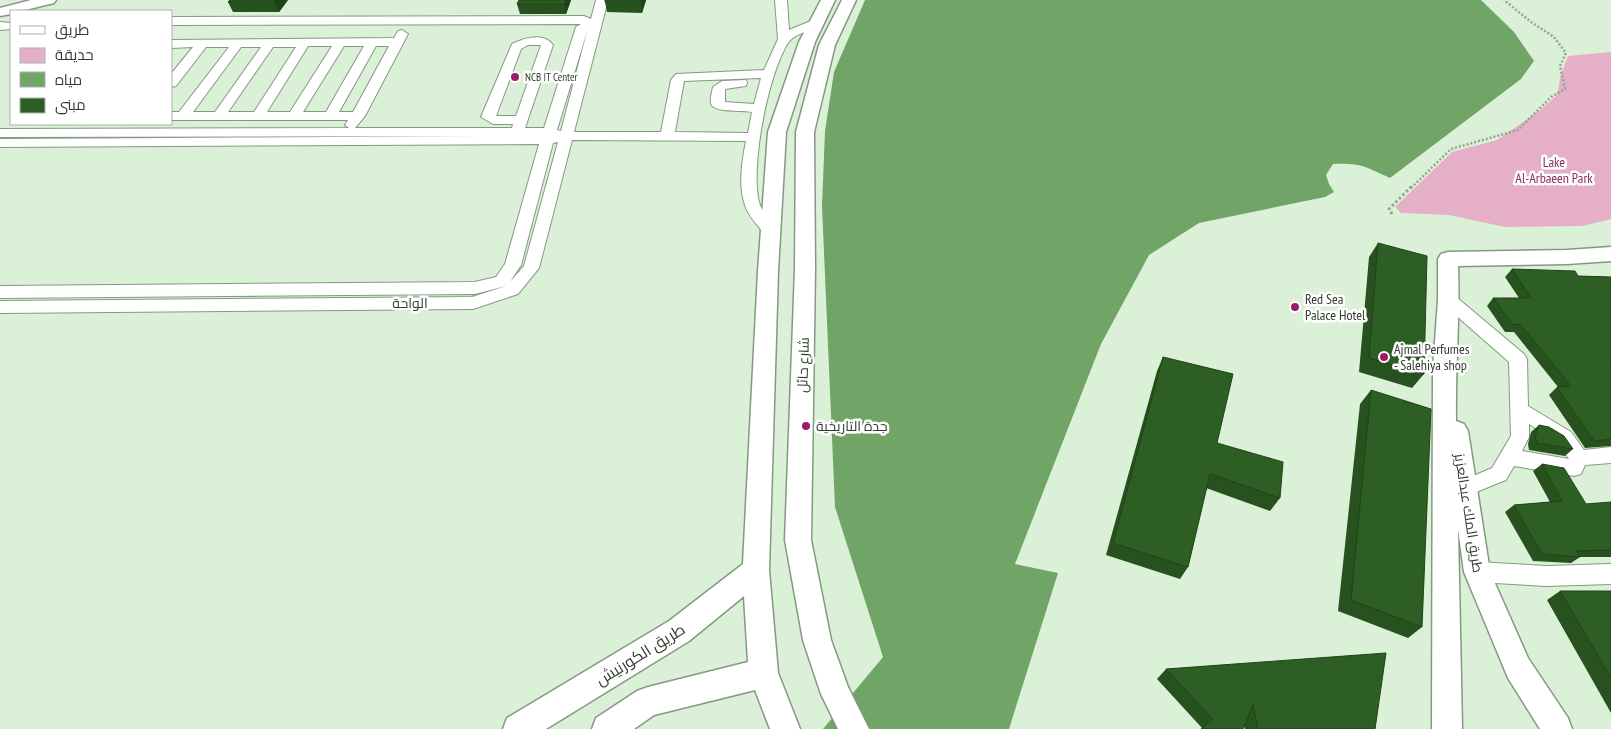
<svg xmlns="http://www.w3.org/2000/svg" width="1611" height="729" font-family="'PT Sans Narrow',Cairo,sans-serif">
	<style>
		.green { fill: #e6afc8 }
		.water { fill: #70a567 }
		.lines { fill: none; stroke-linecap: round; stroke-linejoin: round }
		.minor-casing { stroke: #849981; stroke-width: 2 }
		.major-casing { stroke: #849981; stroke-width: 3 }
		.path-far1 { stroke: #94a490; stroke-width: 2.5; stroke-dasharray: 2 2; stroke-linecap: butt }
		.path { stroke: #94a490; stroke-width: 3; stroke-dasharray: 2.5 2.5; stroke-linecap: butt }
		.minor { fill: #fff; fill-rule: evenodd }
		.major { fill: #fff; fill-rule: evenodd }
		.wall { fill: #27521f }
		.shaded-wall { fill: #204219 }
		.building { fill: #2d5f24; stroke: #204219 }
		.poi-dot { fill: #9d196a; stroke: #fff; stroke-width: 2 }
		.labels { text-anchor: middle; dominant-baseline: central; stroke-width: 5; stroke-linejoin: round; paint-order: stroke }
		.far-poi-label { font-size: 11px; fill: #333c31; stroke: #fff; text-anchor: start }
		.park-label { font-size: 14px; fill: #8a2f62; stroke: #fff }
		.poi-label { font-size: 14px; fill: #333c31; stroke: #fff; text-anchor: start }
		.street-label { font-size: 14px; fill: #333c31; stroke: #fff }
		.near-street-label { font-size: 16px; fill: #333c31; stroke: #fff }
	</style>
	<rect width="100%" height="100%" fill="#dbf1d7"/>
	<path class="green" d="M1611,52V219L1582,226L1505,227L1449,215L1401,213L1395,207L1452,152L1497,140L1539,111L1557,95L1561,74L1568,56Z"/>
	<path class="water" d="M865,0H1481L1514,32L1534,61L1521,79L1390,178C1365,167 1362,163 1333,164L1326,175L1329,184L1334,192L1325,197L1199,223L1149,255L1101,344L1015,564L1058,573L1009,729H823L883,657L835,507L822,206L825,131L834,72Z"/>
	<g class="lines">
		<defs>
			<path id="minor" d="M596,0H608L574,132H661L671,80L676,74L764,70L778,39L775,0H787L789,30L813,20H821L823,23L821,26C811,30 794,34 788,43C768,74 750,167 759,202C762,213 772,222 778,231L775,235H765C758,225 748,216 745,205C738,185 742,161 746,141L572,140L539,268L518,294L473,309L0,313V301L472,297L506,286L475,294L0,298V286L475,282L496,277L505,264L539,144L0,147V139L484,136L0,137V129L349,128L345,125L348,120H171V112H179L229,47H206L176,86L171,87V74L193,47L171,48V40L394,38L398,31L402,30L408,34L365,116L355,128H512L513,124H493L481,117L512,44C524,38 544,32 553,45L525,128H544L576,27L581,24L171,25V17L584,16L591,19ZM588,28L561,131L557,130ZM528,45H541L516,116H496L521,49ZM308,46H332L290,112H267ZM344,46H364L326,112H303ZM376,46H389L353,112H339ZM241,47H261L215,112H193ZM273,47H296L254,112H228ZM761,78L754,104L725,102V89L746,86L747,83L746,80L722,81L713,87C712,91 710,100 711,104C714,113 744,110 752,112L748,133L675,132L684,81ZM558,142L524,266L510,282L521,265L553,143Z
				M0,22L11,23V29L0,30Z
				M1449,294L1455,296L1524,354L1527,359L1528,406L1571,432L1584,450L1611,447V463L1585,465L1581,474L1574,476L1514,466L1506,480L1466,496L1459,494L1456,488L1459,482L1492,468L1511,436L1509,362L1443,304L1441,300L1443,296ZM1529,424L1557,442L1569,459L1522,451L1529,437Z
				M1477,562L1546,566L1611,564V584L1546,586L1477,582L1470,579L1467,572L1470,565Z"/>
			<path id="major" d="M31,0H56L54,3L21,11H11V14L0,16V8Z
				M821,0H835L815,42L786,132L778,271L769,570L778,673L800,729H770L755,690L654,715L634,729H592L596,718L637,691L648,687L748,662L744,596L689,641L546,729H503L507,718L669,621L743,564L758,271L768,132L799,42Z
				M842,0H856L835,45L814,132L815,269L811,540L831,640L848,687L869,729H838L821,694L803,640L785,540L795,269L796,132L819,45Z
				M1611,247V261L1567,264L1458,266C1460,318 1455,369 1456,421L1464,424L1468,431L1490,572L1528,658L1568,718L1572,729H1540L1508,678L1464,572L1458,529L1462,729H1432L1433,369L1438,300V259L1441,254L1448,252L1567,250Z"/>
		</defs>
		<use href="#minor" class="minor-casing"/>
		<use href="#major" class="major-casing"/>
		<path class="path-far1" d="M1411,188L1451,149L1518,130L1551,97L1565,89L1560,66L1566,53L1554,37L1531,22L1504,0"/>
		<path class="path" d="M1392,214L1389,209L1412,186"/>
		<use href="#minor" class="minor"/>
		<use href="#major" class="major"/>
	</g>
	<path class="wall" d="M288,0L279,12H233L228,2Z
		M571,0L566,14H520L517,4Z
		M605,0H646L642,13L607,12L605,2Z
		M1378,243L1424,374L1412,388L1359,372L1369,257Z
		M1512,269L1578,276L1611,277V446L1585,448L1549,395L1557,387H1558L1514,332H1505L1487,306L1493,298H1519L1505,277Z
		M1163,357L1217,443L1280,498L1270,511L1206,488L1188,567L1180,579L1106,555L1157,371Z
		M1371,390L1422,627L1408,638L1338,611L1360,404Z
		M1539,425L1573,449L1565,456L1529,450L1528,444L1531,432Z
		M1542,464L1586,504L1611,502V557H1580L1571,563L1533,561L1505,512L1514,505L1550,502L1533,471Z
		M1560,591H1611V713L1547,600Z
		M1166,669L1375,729H1245L1244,726L1202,728L1157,679Z"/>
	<path class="shaded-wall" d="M276,0H288L279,12L274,2Z
		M566,0H571L566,14L564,4Z
		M642,0H646L642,13L641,2Z"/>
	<path class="building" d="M230,0H276L274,2H228Z
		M519,0H566L564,4H517Z
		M605,0H642L641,2H605Z
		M1378,243L1427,256L1424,374L1369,358Z
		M1512,269L1575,271L1578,276L1611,277V363H1610L1611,364V439L1594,441L1557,387L1571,386L1521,325L1512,324L1493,298H1531Z
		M1163,357L1233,374L1217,443L1283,462L1280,498L1210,474L1188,567L1113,543Z
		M1371,390L1431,409L1422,627L1351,600Z
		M1539,425L1549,427L1564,436L1573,449L1537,443L1535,437Z
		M1542,464L1564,468L1586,504L1611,502V550L1576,551L1580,557L1542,554L1514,505L1562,501Z
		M1560,591H1611V678Z
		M1386,653L1375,729H1258L1253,705L1243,729H1201L1213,719L1166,669Z"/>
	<g class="poi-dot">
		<circle cx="515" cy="77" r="5"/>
		<circle cx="1295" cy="307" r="5"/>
		<circle cx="1384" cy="357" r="5"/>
		<circle cx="806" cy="426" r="5"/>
	</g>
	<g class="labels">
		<g class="far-poi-label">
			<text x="525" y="77">NCB IT Center</text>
		</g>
		<g class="park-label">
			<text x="1554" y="162">Lake<tspan x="1554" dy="16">Al-Arbaeen Park</tspan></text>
		</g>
		<g class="poi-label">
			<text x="1305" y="299">Red Sea<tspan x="1305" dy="16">Palace Hotel</tspan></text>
			<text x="1394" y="349">Ajmal Perfumes<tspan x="1394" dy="16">- Salehiya shop</tspan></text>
			<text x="816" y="426">جدة التاريخية</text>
		</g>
		<g class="street-label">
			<text x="410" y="303">الواحة</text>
			<text transform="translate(803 365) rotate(-88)">شارع حائل</text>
			<text transform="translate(1469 513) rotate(81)">طريق الملك عبدالعزيز</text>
		</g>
		<g class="near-street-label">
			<text transform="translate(640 654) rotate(-32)">طريق الكورنيش</text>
		</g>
	</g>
	<rect x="10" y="10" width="162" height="115" fill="#ffffff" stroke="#adb1ad"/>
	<rect x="20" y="26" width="25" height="8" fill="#ffffff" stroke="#adb1ad"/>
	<text x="55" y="35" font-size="15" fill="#333c31">طريق</text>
	<rect x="20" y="48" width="25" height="15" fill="#e6afc8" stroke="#adb1ad"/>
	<text x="55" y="60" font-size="15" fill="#333c31">حديقة</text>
	<rect x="20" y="72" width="25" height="15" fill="#70a567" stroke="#adb1ad"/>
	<text x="55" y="85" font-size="15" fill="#333c31">مياه</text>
	<rect x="20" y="98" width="25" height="15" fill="#2d5f24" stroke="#adb1ad"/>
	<text x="55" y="110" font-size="15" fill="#333c31">مبنى</text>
</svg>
